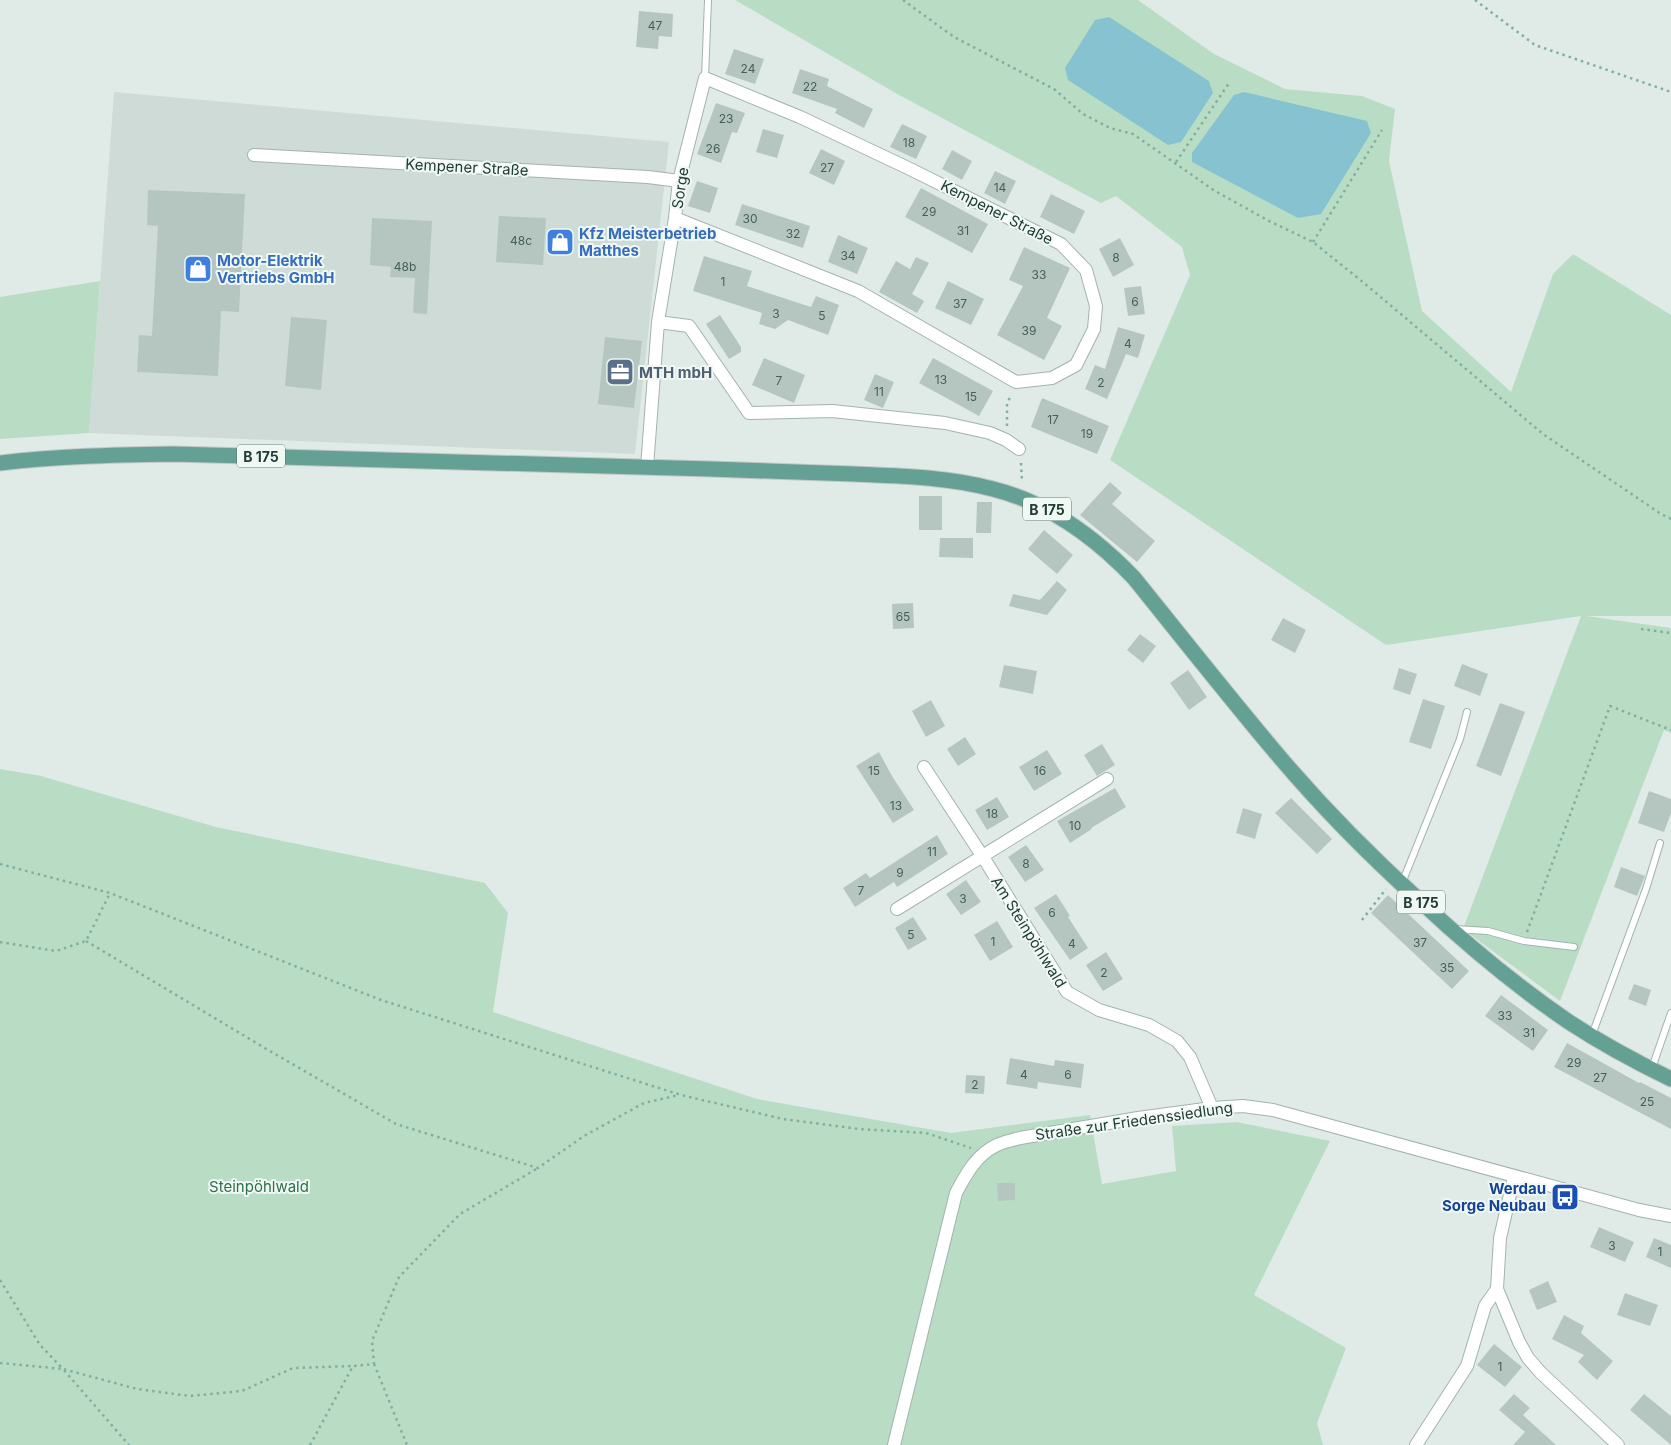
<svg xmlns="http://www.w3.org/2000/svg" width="1671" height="1445" font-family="Inter,sans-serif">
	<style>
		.built { fill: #cedbd6 }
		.green { fill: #b9ddc4 }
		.water { fill: #87c2d1 }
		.building { fill: #b5c6c0 }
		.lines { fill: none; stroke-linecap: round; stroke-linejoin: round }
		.lane-casing { stroke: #a3b3ae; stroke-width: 8 }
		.street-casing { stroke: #a3b3ae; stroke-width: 14 }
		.primary-casing { stroke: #c1c8c6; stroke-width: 17 }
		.path { stroke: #80afa2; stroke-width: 2.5; stroke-dasharray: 2.5 4; stroke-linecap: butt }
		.lane { stroke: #fff; stroke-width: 6 }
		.street { stroke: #fff; stroke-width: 12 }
		.primary { stroke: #64a194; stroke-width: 15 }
		.labels { text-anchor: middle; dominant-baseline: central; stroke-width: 4; stroke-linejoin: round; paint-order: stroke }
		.number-label { font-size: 12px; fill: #465e58 }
		.shield { fill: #f0f8f4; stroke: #5f746e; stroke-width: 1 }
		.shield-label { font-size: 14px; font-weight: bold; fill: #213b35 }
		.street-label { font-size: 15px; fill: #213b35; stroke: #f0f8f4 }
		.shop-label { font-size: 15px; font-weight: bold; fill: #366cbe; stroke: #f0f8f4; text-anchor: start }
		.service-label { font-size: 15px; font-weight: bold; fill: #4e5e75; stroke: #f0f8f4; text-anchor: start }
		.park-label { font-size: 15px; fill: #2b7249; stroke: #f0f8f4 }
		.transit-label { font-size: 15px; font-weight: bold; fill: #164399; stroke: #f0f8f4; text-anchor: end }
	</style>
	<rect width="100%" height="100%" fill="#e0ebe7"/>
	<path class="built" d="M114,92L669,142L635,454L89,433Z"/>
	<path class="green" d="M735,0H1138L1214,54L1285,89L1362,96L1395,109L1389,161L1422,311L1511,392L1553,274L1573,254L1671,315V616H1586L1671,628V733L1664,730L1560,1001L1463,929L1581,616L1386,645L1110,460L1190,275L1182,247L1116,196L1101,203L899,95Z
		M100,281L89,433L0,439V297Z
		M0,769L41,776L216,827L485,883L508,913L493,1012L757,1099L951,1133L1090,1115L1102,1184L1176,1171L1172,1126L1237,1122L1330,1141L1254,1295L1346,1348L1317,1423L1323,1445H0Z"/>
	<path class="water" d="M1109,17L1209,81L1213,93L1181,142L1168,145L1068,80L1065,68L1095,20Z
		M1244,92L1367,121L1371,133L1321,214L1298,218L1192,162V153L1234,95Z"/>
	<path class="building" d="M639,11L673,14L672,37L659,36L658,49L636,47Z
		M734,49L764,59L755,84L725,74Z
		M800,69L829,79L827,86L873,109L864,128L835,113L837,109L792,93Z
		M716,103L745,113L737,133L732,132L721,163L697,154Z
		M902,124L927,136L916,159L890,147Z
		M763,129L784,135L777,158L756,152Z
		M821,149L845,161L834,185L809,173Z
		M952,150L972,161L962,180L942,169Z
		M995,171L1016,181L1005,204L984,193Z
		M697,181L718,188L710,213L688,206Z
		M921,188L988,224L972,253L905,217Z
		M148,190L245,194L239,312L221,311L218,376L137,372L139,335L152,336L158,226L147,225Z
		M1051,194L1085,211L1074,234L1040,217Z
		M742,204L810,226L803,248L735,225Z
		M499,216L546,218L543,265L496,262Z
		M372,218L432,221L427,314L413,313L415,278L390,277L391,267L370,265Z
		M838,235L868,248L857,274L828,262Z
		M1120,238L1134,265L1113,277L1099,249Z
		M1024,247L1070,268L1047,318L1062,326L1044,360L997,335L1023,286L1009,280Z
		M704,256L752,271L747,286L811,307L816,296L839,305L828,335L788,320L775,329L759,324L762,313L693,291Z
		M916,257L929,263L912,294L924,301L917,313L879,292L896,261L910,269Z
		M948,281L984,299L971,325L935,308Z
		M1141,286L1145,314L1128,316L1124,288Z
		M720,315L741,347V352L729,359L706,324Z
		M291,317L327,320L321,390L285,386Z
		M1118,327L1145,335L1138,358L1126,354L1107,399L1085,389L1095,365L1105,369Z
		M605,337L642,341L634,408L598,404Z
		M764,358L805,375L794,403L752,385Z
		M933,358L993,391L979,416L919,383Z
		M875,374L894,382L883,408L864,400Z
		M1042,398L1109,426L1097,454L1031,427Z
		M1110,482L1122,493L1112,504L1155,541L1137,562L1080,515Z
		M919,496H942V530H919Z
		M977,502H992L991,533H976Z
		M1044,530L1073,555L1057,574L1028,549Z
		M940,538H973V558L939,557Z
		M1057,581L1067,590L1047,615L1009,606L1013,594L1040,600Z
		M913,603L914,628L893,629L892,604Z
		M1283,618L1306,630L1295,653L1271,640Z
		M1140,634L1156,646L1143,663L1127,650Z
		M1462,664L1488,674L1480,696L1454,686Z
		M1004,665L1037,671L1033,694L999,687Z
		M1399,668L1417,674L1410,695L1393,689Z
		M1188,670L1207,697L1189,710L1170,683Z
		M1423,699L1445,706L1431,749L1409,742Z
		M931,700L945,726L926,737L912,711Z
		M1500,703L1525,712L1501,776L1476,766Z
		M965,737L976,754L958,766L947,749Z
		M1102,744L1115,765L1097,776L1084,755Z
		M1047,750L1062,774L1034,791L1019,767Z
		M879,752L892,776L914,810L893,823L856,766Z
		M1115,788L1126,807L1091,828L1092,829L1070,843L1057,821Z
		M1649,791L1671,799V813L1664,832L1638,823Z
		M997,797L1009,817L987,830L975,810Z
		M1291,798L1332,839L1317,854L1275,813Z
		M1243,808L1262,814L1255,839L1236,833Z
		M937,835L948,854L897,887L894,882L855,907L843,888L866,873L870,878Z
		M1026,845L1044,870L1025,882L1008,857Z
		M1621,867L1645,876L1637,896L1614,887Z
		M966,880L981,902L961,915L946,894Z
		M1056,894L1070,916L1068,917L1088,948L1070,960L1034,908Z
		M1388,895L1469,971L1452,989L1371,913Z
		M913,917L927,939L908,950L895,928Z
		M997,921L1013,947L990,961L974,935Z
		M1106,952L1123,979L1103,991L1086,965Z
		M1634,984L1651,990L1646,1006L1628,999Z
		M1501,995L1548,1030L1533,1051L1485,1016Z
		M1567,1043L1639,1083L1640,1082L1671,1098V1129L1554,1067Z
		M1010,1058L1054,1066L1055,1060L1084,1064L1081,1088L1038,1082L1037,1089L1006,1084Z
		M966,1075L985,1076L984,1094L965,1093Z
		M997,1183H1015V1200L998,1201Z
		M1599,1227L1634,1242L1625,1262L1590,1247Z
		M1654,1238L1671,1245V1268L1646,1257Z
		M1548,1281L1557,1302L1537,1310L1529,1290Z
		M1625,1293L1658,1305L1650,1326L1617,1315Z
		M1564,1315L1584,1326L1581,1333L1613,1361L1597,1380L1578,1362L1584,1355L1552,1339Z
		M1494,1344L1522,1367L1505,1387L1477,1365Z
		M1514,1394L1530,1408L1523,1415L1556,1445H1513L1525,1432L1499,1410Z
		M1644,1394L1671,1416V1445L1630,1410Z"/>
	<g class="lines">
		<defs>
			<path id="lane" d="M705,78L708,0
				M1402,883L1460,739L1467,712
				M1455,929L1488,931L1524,941L1574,947
				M1592,1035L1646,889L1660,843
				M1652,1068L1671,1013"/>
			<path id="street" d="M254,155L648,177L679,181
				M658,322L689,326L749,413L832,411L945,423L990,433L1006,440L1019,449
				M647,467L658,322L675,218L679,181L705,78L800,117L908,168L1061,244L1086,270L1096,306L1094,329L1076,365L1052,378L1016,382L858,291L675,218
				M924,767L983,857L1067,992L1099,1010L1149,1025L1177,1041L1190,1057L1212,1108
				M897,909L1107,779
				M1514,1177L1500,1238L1497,1289L1519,1342L1528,1358L1541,1373L1618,1445
				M894,1445L956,1193C966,1174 977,1154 997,1145C1004,1142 1013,1140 1020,1138L1138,1118L1212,1108L1243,1106L1273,1110L1639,1210L1671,1216
				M1416,1445L1467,1366L1485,1306L1497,1289"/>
			<path id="primary" d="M0,463C57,456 115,455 173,454C352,458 531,463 710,469C758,471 806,472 854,474C901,476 948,477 993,489C1049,503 1094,536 1134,578C1180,635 1225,692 1272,748C1317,802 1367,853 1419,900C1466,944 1516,986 1569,1022C1601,1043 1636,1062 1671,1079"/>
		</defs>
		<use href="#lane" class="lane-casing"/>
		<use href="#street" class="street-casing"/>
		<use href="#primary" class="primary-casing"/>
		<path class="path" d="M903,0L954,37L1054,89L1083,114L1110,128L1133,134L1215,191L1269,221L1313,242L1364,283L1543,434L1661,514L1671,519
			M1475,0L1535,45L1671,92
			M1176,162L1229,83
			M1313,242L1382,130
			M1007,426V404L1011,395
			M1021,463L1022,482
			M1641,629L1671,633
			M0,864L110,893L381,1000L681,1095L783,1119L859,1129L926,1133L971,1148
			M1362,920L1386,889
			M1527,932L1610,706L1671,730
			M86,941L263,1047L396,1124L538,1168L584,1136L644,1103L679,1095
			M0,942L56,951L86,941L110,893
			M0,1280L40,1345L63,1369L137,1389L190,1396L242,1391L293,1368L353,1366
			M0,1363L63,1369L129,1445
			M374,1364L407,1445
			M310,1445L353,1366L374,1364L372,1341L399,1277L460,1214L538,1168"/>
		<use href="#lane" class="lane"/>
		<use href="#street" class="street"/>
		<use href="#primary" class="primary"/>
	</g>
	<defs>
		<symbol id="shop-square" viewBox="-11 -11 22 22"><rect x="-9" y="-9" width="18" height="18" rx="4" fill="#3f7fe0" stroke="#f0f8f4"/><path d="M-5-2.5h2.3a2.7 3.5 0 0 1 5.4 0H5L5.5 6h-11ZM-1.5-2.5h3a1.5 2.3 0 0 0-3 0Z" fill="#fff"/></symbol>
		<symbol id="office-square" viewBox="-11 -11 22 22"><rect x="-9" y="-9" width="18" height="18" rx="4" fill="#5c6f8a" stroke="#f0f8f4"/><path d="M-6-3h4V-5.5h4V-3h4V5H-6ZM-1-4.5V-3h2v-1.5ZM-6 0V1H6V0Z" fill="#fff"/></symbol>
		<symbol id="bus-square" viewBox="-11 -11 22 22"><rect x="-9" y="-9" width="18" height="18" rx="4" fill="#1a4fb4" stroke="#f0f8f4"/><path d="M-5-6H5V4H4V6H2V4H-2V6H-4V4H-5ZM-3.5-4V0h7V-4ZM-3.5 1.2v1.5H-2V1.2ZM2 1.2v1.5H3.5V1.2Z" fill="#fff"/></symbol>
	</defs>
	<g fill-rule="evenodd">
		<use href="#shop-square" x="544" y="226" width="32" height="32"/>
		<use href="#shop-square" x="182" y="253" width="32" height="32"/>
		<use href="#office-square" x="604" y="356" width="32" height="32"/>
		<use href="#bus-square" x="1549" y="1181" width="32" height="32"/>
	</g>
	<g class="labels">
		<g class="number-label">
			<text x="655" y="25">47</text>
			<text x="748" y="68">24</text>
			<text x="810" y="86">22</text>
			<text x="726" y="118">23</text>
			<text x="909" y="142">18</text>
			<text x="713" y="148">26</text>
			<text x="827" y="167">27</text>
			<text x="1000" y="187">14</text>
			<text x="929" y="211">29</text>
			<text x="750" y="218">30</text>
			<text x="963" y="230">31</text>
			<text x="793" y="233">32</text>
			<text x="521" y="240">48c</text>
			<text x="848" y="255">34</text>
			<text x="1116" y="257">8</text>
			<text x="405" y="266">48b</text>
			<text x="1039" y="274">33</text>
			<text x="723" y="281">1</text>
			<text x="1135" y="301">6</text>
			<text x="960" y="303">37</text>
			<text x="776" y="313">3</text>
			<text x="822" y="315">5</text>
			<text x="1029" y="330">39</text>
			<text x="1128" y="343">4</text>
			<text x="941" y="379">13</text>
			<text x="779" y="380">7</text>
			<text x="1101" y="382">2</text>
			<text x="879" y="391">11</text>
			<text x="971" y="396">15</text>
			<text x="1053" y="419">17</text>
			<text x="1087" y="433">19</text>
			<text x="903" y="616">65</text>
			<text x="874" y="770">15</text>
			<text x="1040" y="770">16</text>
			<text x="896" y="805">13</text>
			<text x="992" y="813">18</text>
			<text x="1075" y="825">10</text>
			<text x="932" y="851">11</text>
			<text x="1026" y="863">8</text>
			<text x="900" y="872">9</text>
			<text x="861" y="890">7</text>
			<text x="963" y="898">3</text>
			<text x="1052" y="912">6</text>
			<text x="911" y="934">5</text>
			<text x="993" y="941">1</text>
			<text x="1420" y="942">37</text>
			<text x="1072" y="943">4</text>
			<text x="1447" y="967">35</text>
			<text x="1104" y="972">2</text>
			<text x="1505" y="1015">33</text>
			<text x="1529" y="1032">31</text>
			<text x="1574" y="1062">29</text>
			<text x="1024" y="1074">4</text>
			<text x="1068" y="1074">6</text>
			<text x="1600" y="1077">27</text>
			<text x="975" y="1084">2</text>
			<text x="1647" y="1101">25</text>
			<text x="1612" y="1245">3</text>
			<text x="1660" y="1251">1</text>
			<text x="1500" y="1366">1</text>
		</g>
		<g class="shield">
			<rect x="237" y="444.5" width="48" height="23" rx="4"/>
			<rect x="1023" y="497.5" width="48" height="23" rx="4"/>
			<rect x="1397" y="890.5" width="48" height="23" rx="4"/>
		</g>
		<g class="shield-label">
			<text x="261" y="456">B 175</text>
			<text x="1047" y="509">B 175</text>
			<text x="1421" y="902">B 175</text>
		</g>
		<g class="street-label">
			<text transform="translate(467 167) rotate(3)">Kempener Straße</text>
			<text transform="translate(680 188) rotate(-81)">Sorge</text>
			<text transform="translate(997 212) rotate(27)">Kempener Straße</text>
			<text transform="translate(1029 932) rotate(58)">Am Steinpöhlwald</text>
			<text transform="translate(1134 1121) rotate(-8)">Straße zur Friedenssiedlung</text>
		</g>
		<g class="shop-label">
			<text x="579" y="233">Kfz Meisterbetrieb<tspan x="579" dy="17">Matthes</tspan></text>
			<text x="217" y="260">Motor-Elektrik<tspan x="217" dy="17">Vertriebs GmbH</tspan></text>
		</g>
		<g class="service-label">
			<text x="639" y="372">MTH mbH</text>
		</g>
		<g class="park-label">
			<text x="259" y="1186">Steinpöhlwald</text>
		</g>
		<g class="transit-label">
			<text x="1546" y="1188">Werdau<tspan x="1546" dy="17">Sorge Neubau</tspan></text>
		</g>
	</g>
</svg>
